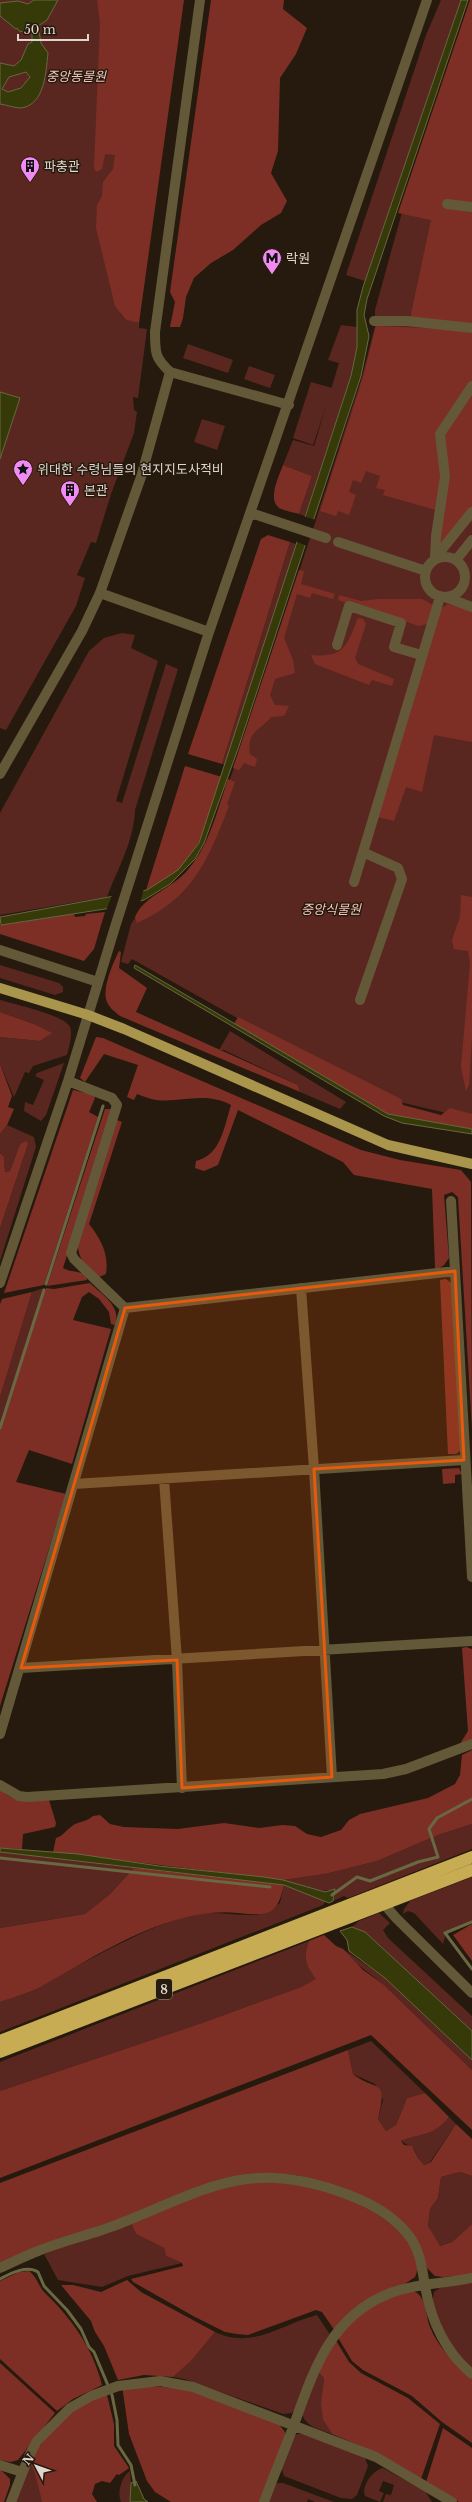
<svg xmlns="http://www.w3.org/2000/svg" width="472" height="2502" font-family="'Libre Baskerville','Noto Sans KR',serif">
	<style>
		.green { fill: #5a2720 }
		.forest { fill: #7e2f25 }
		.water { fill: #363908; stroke: #686843; fill-rule: evenodd }
		.pier { fill: #251a0d }
		.lines { fill: none; stroke-linecap: round; stroke-linejoin: round }
		.stream { stroke: #686843; stroke-width: 3 }
		.minor { stroke: #635837; stroke-width: 10 }
		.tertiary { stroke: #635837; stroke-width: 10 }
		.primary { stroke: #aa954c; stroke-width: 10 }
		.motorway { stroke: #c7ac54; stroke-width: 12 }
		.marked { fill: #e8590c; fill-opacity: 0.2; stroke: #e8590c; stroke-width: 3; stroke-linejoin: round }
		.labels { text-anchor: middle; dominant-baseline: central; stroke-width: 3; stroke-linejoin: round; paint-order: stroke }
		.shield { fill: #251a0d; stroke: #a69e94; stroke-width: 1 }
		.shield-label { font-size: 12px; font-weight: bold; fill: #ded6ce }
		.park-label { font-size: 13px; font-style: italic; fill: #f4c3bb; stroke: #251a0d }
		.poi-label { font-size: 13px; fill: #ded6ce; stroke: #251a0d; text-anchor: start }
	</style>
	<rect width="100%" height="100%" fill="#251a0d"/>
	<path class="green" d="M0,0H162L121,314L126,320L139,323V328L147,329L138,398L133,397L134,410L137,412L134,433L111,494L96,543L91,542L77,575L85,578L76,606L6,730L0,728Z
		M441,0H461L365,281L346,275L426,35Z
		M472,0V1119L391,1100L262,1032L132,959L128,964L121,962L131,924L143,906L186,873L198,859L206,844L247,733L362,377L375,326V310L404,205Z
		M341,325L357,327V347L351,376L305,516L299,514L312,476L283,465L293,440L314,446L339,363L328,360Z
		M188,344L233,360L228,373L183,358Z
		M249,366L275,375L270,388L244,379Z
		M311,382L332,388L313,445L293,438Z
		M202,419L225,426L217,450L194,442Z
		M290,542L296,544L226,765L222,764Z
		M122,633L135,635L131,648L158,661L116,801L122,803L166,664L178,669L135,810C134,841 118,868 107,897L0,915V813L89,651L104,638Z
		M0,965L59,983L63,987V992L55,995L0,978Z
		M0,1000C13,1004 65,1015 70,1027C73,1035 69,1047 67,1055L33,1066L29,1073L25,1072L14,1097L0,1064V1037L40,1041L51,1033L34,1024L0,1012Z
		M230,1031L346,1102L340,1109L300,1092L298,1085L224,1050H219Z
		M64,1063L46,1115L41,1121L24,1111L25,1102L33,1105L44,1080L35,1076L37,1073Z
		M7,1125L34,1137L36,1147L0,1261V1228L28,1144H20L10,1171L5,1172L4,1157L0,1153V1134Z
		M44,1288L1,1423L0,1425V1397L32,1292Z
		M472,1824V1849L348,1898L344,1896L333,1901L335,1896L332,1890L321,1891L283,1880L325,1874L377,1861L438,1835Z
		M0,1852L134,1868L110,1894L85,1914L0,1928Z
		M472,1877V1922L444,1933L445,1937L443,1944L414,1913L408,1911L403,1914L404,1909L410,1901Z
		M284,1885L326,1901L323,1905L0,2032V2002C63,1978 118,1939 182,1917C205,1909 232,1916 255,1915C263,1915 273,1907 280,1903Z
		M379,1913L390,1923L383,1930L388,1938L472,2016V2031L365,1932L352,1927L359,1921Z
		M309,1941C304,1956 307,1967 317,1979L301,1987L202,2023L0,2091V2062Z
		M343,1949L385,1978L472,2060V2070L383,1984L352,1960Z
		M371,2041L425,2093L407,2098L396,2125L386,2131L378,2119L383,2100L375,2084L353,2074L348,2050Z
		M449,2117L456,2124L430,2162L424,2165L418,2158L414,2149L401,2141C423,2132 432,2138 449,2117Z
		M460,2172L472,2176V2224L452,2242L439,2246L428,2226L430,2209L438,2198L441,2177Z
		M131,2223L136,2234L164,2248L166,2256L182,2263L128,2276L102,2287L58,2280L44,2254Z
		M472,2282V2368L448,2343L432,2304L434,2292L440,2288Z
		M317,2315L331,2336L296,2408L292,2413L283,2414L184,2379L173,2377L191,2361L215,2332C253,2350 281,2324 317,2315Z
		M317,2371L324,2378C321,2402 319,2413 332,2434C320,2429 304,2427 302,2412Z
		M297,2434H302L358,2454L365,2458L368,2466L357,2495L352,2499L341,2498L284,2476L281,2466L292,2438Z
		M30,2463L35,2474L42,2502H15Z
		M383,2468L425,2491L432,2502H383L386,2494L391,2495L394,2485L383,2481L379,2491L384,2493L380,2502L365,2496C361,2486 373,2470 383,2468Z
		M130,2471L131,2483L130,2502H121C117,2493 121,2477 130,2471Z
		M277,2483H283L334,2502H315L308,2499L307,2502H267L272,2488Z"/>
	<path class="forest" d="M97,0H184L139,323L126,320L115,306L96,228L97,205L102,196L103,182L113,169L115,155L105,154L102,169L96,172L94,168L100,23Z
		M211,0H284L283,9L307,28L296,54L280,78L278,151L271,173L287,201L281,213L261,225L233,250L211,263L194,278L186,297L183,318L180,327H170L175,302L170,292Z
		M470,0H472V326L410,319L431,220L398,213Z
		M376,326L472,330V383L446,416L437,432L441,467L436,510L383,495L385,490L376,488L380,476L366,471L361,483L353,480L349,492L356,495L349,515L338,511L336,516L320,511L363,377Z
		M472,390V507L442,542H440L442,436Z
		M283,465L312,476L299,514C293,512 283,511 278,507C268,498 279,476 283,465Z
		M268,535L290,542L222,764L188,754L261,539Z
		M299,570L304,571L301,584L335,594L333,599L312,593L310,598L297,594L284,638L293,660L295,673L275,679L270,695L275,705L289,706L284,716L271,717C260,731 246,731 250,754L257,759L255,767L244,763L239,770L233,768Z
		M339,595L361,601L379,599H422L433,605L427,624L419,626L338,600Z
		M448,604L472,611V742L434,735L422,792L406,787L394,821L378,817L438,610Z
		M358,618L363,619L366,624L355,658L358,664L394,679L392,686L372,680L369,685L315,664L311,655C344,658 347,646 358,618Z
		M185,766L222,777C207,823 198,872 146,890Z
		M228,779L235,782L227,804L229,806C208,860 193,898 137,923L135,917C144,896 169,890 185,873C209,848 217,811 228,779Z
		M461,895L472,897V1036L469,1085L466,1091L461,1067L470,963L468,951L454,949L452,940L460,917Z
		M105,912L94,949L84,961L0,934V925L74,914L75,917L85,916L86,914Z
		M119,951L121,952L119,968L147,988L136,1012L298,1085L300,1092L120,1016C114,1011 108,1007 106,999C103,986 113,963 119,951Z
		M0,1012L34,1024L52,1033L40,1041L0,1037Z
		M238,1017L401,1099L403,1105L441,1115L450,1108L472,1114V1129L388,1114L234,1024Z
		M96,1037L103,1038L361,1150L400,1160L461,1170L471,1182L472,1429L458,1197L452,1192L444,1195L449,1258L444,1265L438,1269L435,1268L432,1189L354,1175L343,1162L238,1110L218,1165L204,1171L195,1168L196,1161C221,1155 224,1127 231,1105C204,1091 181,1103 156,1100C150,1099 143,1096 137,1094L134,1100L127,1097L138,1065L104,1054L85,1082L80,1078Z
		M0,1064L12,1096L8,1107L14,1109L7,1125L0,1134Z
		M73,1090L94,1095L95,1098L89,1112L98,1117L44,1285L4,1293Z
		M105,1109H110L111,1115L63,1268C69,1272 78,1271 85,1274L87,1280L47,1286Z
		M117,1120L122,1122L89,1224C101,1239 109,1254 106,1274L99,1277C87,1266 77,1260 78,1242Z
		M26,1141L28,1144L0,1228V1153L4,1157L5,1172L10,1171L20,1144Z
		M446,1279L451,1283L461,1450L456,1454H448L440,1280Z
		M90,1283C102,1295 122,1306 115,1325L111,1324L109,1312L99,1299L89,1292L82,1297L73,1320L111,1329L72,1464L29,1450L16,1482L66,1494L0,1706V1426L46,1288L54,1289Z
		M32,1292L0,1397V1304L2,1299Z
		M459,1468L462,1474L455,1475V1483L443,1484L442,1469Z
		M466,1647L472,1649V1740L460,1744L468,1731L462,1648Z
		M472,1750V1824L438,1835L377,1861L325,1874L283,1880L53,1852L56,1838C63,1836 65,1831 71,1827C77,1821 85,1823 93,1816L100,1815L110,1824L124,1827L178,1829L224,1823L259,1828L282,1825L295,1826L307,1834L321,1837L341,1830L349,1820L360,1814L428,1798L455,1784L460,1775L462,1755Z
		M0,1789C14,1804 30,1801 49,1800L56,1823L55,1827L23,1834L22,1849L0,1848Z
		M134,1868L284,1885C277,1916 268,1916 238,1913C170,1906 98,1955 40,1987C28,1993 13,1997 0,2002V1928L85,1914L110,1894Z
		M472,1924V1961L453,1935Z
		M324,1935L336,1946L343,1949L363,1970L383,1984L472,2070V2130L371,2035L0,2178V2091L202,2023L301,1987L316,1979C306,1965 303,1958 309,1941Z
		M348,2050L353,2074C377,2093 388,2076 378,2119L386,2131L396,2125L407,2098L425,2093L449,2117C432,2138 423,2132 401,2141L404,2145L412,2146L418,2158L424,2165L431,2162L456,2124L472,2139V2176L460,2172L441,2177L438,2198L430,2209L428,2226L440,2246L452,2242L472,2224V2275L443,2277L435,2276L427,2268L412,2234L328,2183L296,2175L274,2174C181,2201 87,2224 0,2265V2183Z
		M251,2182C265,2182 280,2182 294,2184C331,2189 394,2213 411,2248C416,2258 420,2267 415,2277L335,2331L322,2312L316,2310L248,2335L237,2334L225,2332L195,2317L133,2282L131,2279L183,2266L182,2263L166,2256L164,2248L136,2234L131,2223L195,2195Z
		M29,2271C38,2278 38,2286 45,2293C71,2318 93,2348 102,2385L73,2399L57,2411L0,2359V2281L19,2272Z
		M127,2280L141,2292L215,2332L191,2361L173,2377L144,2375L118,2380L104,2346L95,2332L91,2321L61,2285H73L101,2292Z
		M414,2291C427,2298 425,2314 430,2327C438,2348 456,2364 472,2378V2443L442,2422L412,2396L363,2370L352,2361L337,2336C358,2310 382,2298 414,2291Z
		M335,2339L349,2362L361,2373L408,2398L440,2424L421,2479L377,2453L332,2434L323,2419L321,2403L324,2378L317,2371Z
		M0,2363L55,2413L18,2460L11,2462L0,2460Z
		M152,2386L185,2389L278,2423L285,2432V2438L261,2502H171L155,2492L147,2481L129,2434L123,2392V2389Z
		M107,2395L114,2424V2446L129,2468L119,2475L117,2474L110,2483L102,2481L95,2484L92,2494L97,2502H42L35,2474L30,2463C41,2441 61,2415 83,2403C90,2399 99,2397 107,2395Z
		M443,2428L472,2448V2502H459L426,2482Z
		M0,2469L10,2479V2485L4,2502H0Z"/>
	<path class="water" d="M34,0H58L47,20L38,26L41,43L48,53C46,71 45,105 21,108C15,108 7,105 0,104V63L14,66L21,60L28,44L32,42V33L19,31L17,28L16,29L0,16V3L18,1L28,4ZM26,72L30,77L21,88L8,92L2,89L9,77Z
		M461,0H468L367,299L364,315L369,336L361,376L239,746L204,843L195,859L170,884L144,900L105,909L1,925L0,917L147,890L178,870L199,843L351,376L357,347V310L363,287Z
		M0,392L20,398L0,459Z
		M135,965L388,1114L472,1129V1134L402,1123L384,1116L134,968Z
		M0,1848L78,1854L159,1866L264,1877L283,1880L325,1892L335,1889L333,1901L329,1903L284,1885L0,1852Z
		M352,1927L365,1932L472,2031V2060L385,1978L349,1951L347,1940L340,1931Z
		M136,2481L144,2499L148,2502H130L131,2483Z"/>
	<path class="pier" d="M303,516L316,520L307,546L295,541Z
		M144,888L140,903L106,911L112,895Z"/>
	<g class="lines">
		<path class="stream" d="M46,1284L103,1106
			M0,1428L44,1290
			M0,1858L270,1887
			M332,1895L357,1877L370,1881L418,1862L438,1857L429,1829L437,1818L472,1799
			M472,1922L445,1933L472,1969
			M0,2279C11,2273 27,2265 38,2272L44,2286L67,2310L81,2329L89,2347L94,2352L112,2395L117,2420L118,2445L131,2465L135,2485"/>
		<path class="minor" d="M447,204L472,207
			M374,321H407L472,328
			M170,372L289,405
			M472,386L440,434L445,476L436,536L435,558L472,512
			M251,513L326,538
			M338,542L426,571
			M425 577a20 20 0 1 1 40 0a20 20 0 1 1-40 0Z
			M456,560L472,540
			M100,593L209,632
			M445,597L472,607
			M337,645L349,606L401,623L394,647L421,655
			M354,882L440,597
			M0,950L98,982
			M360,1000L402,879L398,868L365,853
			M68,1081L112,1098L117,1105L71,1253L74,1259L125,1308L455,1271L472,1577
			M451,1201L455,1271
			M0,1283L68,1081L115,927L209,632L427,0
			M301,1288L314,1469L332,1777
			M164,1479L177,1660L182,1788
			M74,1484L464,1460
			M21,1668L472,1641
			M0,1734L125,1308
			M0,1785L19,1796L27,1797L383,1774L406,1769L472,1744
			M384,1904L396,1918L472,1993
			M0,2268C13,2262 25,2256 38,2251C65,2240 94,2234 121,2223C209,2188 250,2158 346,2194C371,2203 397,2218 412,2240C421,2255 422,2269 425,2286C431,2321 444,2351 472,2374
			M0,2465L22,2472
			M11,2502L29,2456L37,2441L70,2408L91,2396L118,2386L160,2381L193,2387L376,2457L452,2502
			M264,2502C274,2475 285,2449 295,2422C314,2369 331,2317 388,2294C415,2283 444,2284 472,2278"/>
		<path class="tertiary" d="M0,774L82,631L100,593L141,477L170,372C155,358 155,353 155,332L200,0"/>
		<path class="primary" d="M0,988L88,1015L124,1029L388,1145L472,1164"/>
		<path class="motorway" d="M0,2041L472,1857
			M0,2052L472,1870"/>
	</g>
	<path class="marked" d="M455,1271L464,1460L314,1469L332,1777L182,1788L177,1660L21,1668L125,1308Z"/>
	<defs>
		<symbol id="building-pin" viewBox="-11 -11 22 30"><path d="M0 17L-7.5 6A9.5 9.5 0 1 1 7.5 6Z" fill="#f28af3" stroke="#251a0d"/><path d="M-4-6H4V6H1V3H-1V6H-4ZM-2.5-4.3h1.7v1.8h-1.7ZM.8-4.3h1.7v1.8H.8ZM-2.5-1h1.7V.8h-1.7ZM.8-1h1.7V.8H.8Z" fill="#111"/></symbol>
		<symbol id="metro-pin" viewBox="-11 -11 22 30"><path d="M0 17L-7.5 6A9.5 9.5 0 1 1 7.5 6Z" fill="#f28af3" stroke="#251a0d"/><path d="M-5.5 5V-5H-3L0 0L3-5H5.5V5H3V-.5L0 4L-3-.5V5Z" fill="#111"/></symbol>
		<symbol id="sight-pin" viewBox="-11 -11 22 30"><path d="M0 17L-7.5 6A9.5 9.5 0 1 1 7.5 6Z" fill="#f28af3" stroke="#251a0d"/><path d="M0-6L1.8-2.2L6-1.7L2.9 1.2L3.7 5.4L0 3.3L-3.7 5.4L-2.9 1.2L-6-1.7L-1.8-2.2Z" fill="#111"/></symbol>
	</defs>
	<g fill-rule="evenodd">
		<use href="#building-pin" x="19" y="155" width="22" height="30"/>
		<use href="#metro-pin" x="261" y="247" width="22" height="30"/>
		<use href="#sight-pin" x="12" y="458" width="22" height="30"/>
		<use href="#building-pin" x="59" y="479" width="22" height="30"/>
	</g>
	<g class="labels">
		<rect class="shield" x="156" y="1979" width="16" height="20" rx="3"/>
		<g class="shield-label">
			<text x="164" y="1989">8</text>
		</g>
		<g class="park-label">
			<text x="76" y="76">중앙동물원</text>
			<text x="331" y="909">중앙식물원</text>
		</g>
		<g class="poi-label">
			<text x="44" y="166">파충관</text>
			<text x="286" y="258">락원</text>
			<text x="37" y="469">위대한 수령님들의 현지지도사적비</text>
			<text x="84" y="490">본관</text>
		</g>
	</g>
	<g transform="translate(36 2466) rotate(311)" stroke="#251a0d" stroke-width="3" paint-order="stroke">
	<path d="M0-3L7 15L0 10L-7 15Z" fill="#ded6ce"/>
	<text y="-6" font-size="11" font-weight="bold" text-anchor="middle" fill="#ded6ce">N</text>
	</g>
	<path d="M18 34v6h70v-6" fill="none" stroke="#ded6ce" stroke-width="2"/>
	<text x="24" y="34" font-size="12" fill="#ded6ce" stroke="#251a0d" stroke-width="3" paint-order="stroke">50 m</text>
</svg>
